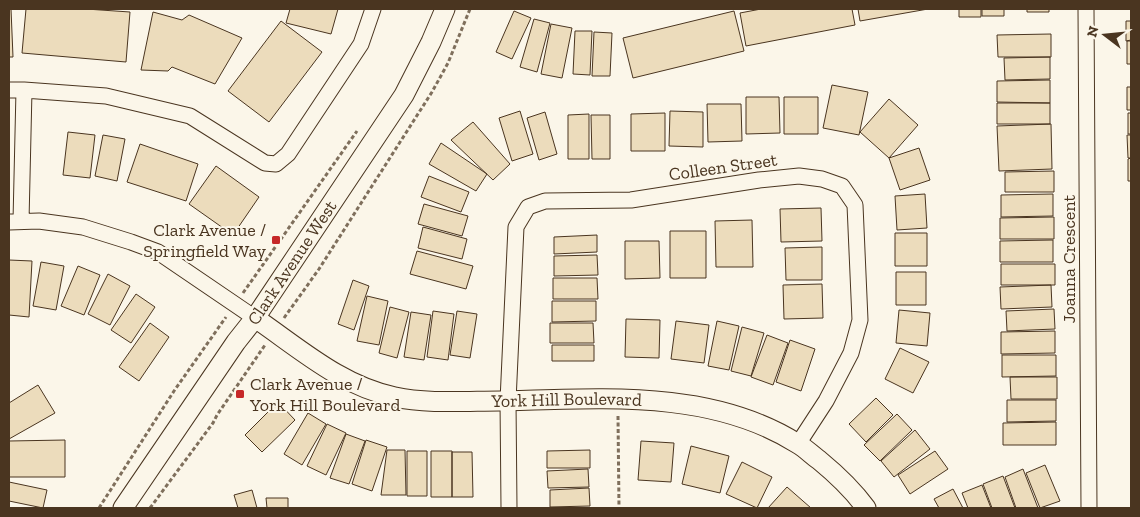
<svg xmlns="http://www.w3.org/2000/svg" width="1140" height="517" font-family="'Zilla Slab',serif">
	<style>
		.building { fill: #ecdcbc; stroke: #4a3520 }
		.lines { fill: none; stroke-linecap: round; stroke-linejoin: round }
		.minor-casing { stroke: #4a3520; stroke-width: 17 }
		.tertiary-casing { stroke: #4a3520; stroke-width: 21 }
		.path { stroke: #7f6f5c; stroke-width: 3; stroke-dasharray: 4 2.5; stroke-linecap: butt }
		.minor { stroke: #fbf6e9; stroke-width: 15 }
		.tertiary { stroke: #fbf6e9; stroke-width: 19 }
		.poi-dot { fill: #c62828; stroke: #fbf6e9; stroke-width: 2 }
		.labels { text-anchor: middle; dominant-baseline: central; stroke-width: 4; stroke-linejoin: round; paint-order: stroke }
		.street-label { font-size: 18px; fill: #4a3520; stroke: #fbf6e9 }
		.poi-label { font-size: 18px; fill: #4a3520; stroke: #fbf6e9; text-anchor: end }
	</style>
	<rect width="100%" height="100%" fill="#fbf6e9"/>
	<path class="building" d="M9,9H11L13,57H9Z
		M26,9H86L130,12L126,62L22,53Z
		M290,9H338L331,34L286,23Z
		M761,9H852L855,25L746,46L740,13Z
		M858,9H928L860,21Z
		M959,9H981V17H959Z
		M982,9H1004V16H982Z
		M1027,9H1049V12H1027Z
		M514,11L531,18L512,59L496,52Z
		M734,11L744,51L633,78L623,38Z
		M153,12L182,20L189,15L242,38L215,84L172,67L168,71L141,70Z
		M534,19L550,23L537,72L520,67Z
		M281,21L322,52L269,122L228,91Z
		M1126,21H1131V40L1126,41Z
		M551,24L572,28L562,78L541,74Z
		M575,31H592L590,75L573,74Z
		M594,32L612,33L610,76H592Z
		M1051,34V57H998L997,35Z
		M1127,41H1131V64H1127Z
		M1050,57V79L1005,80L1004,58Z
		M1050,80V103L997,102V81Z
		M832,85L868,92L859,135L823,128Z
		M1127,87H1131V110H1127Z
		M746,97H779L780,133L746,134Z
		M784,97H818V134H784Z
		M889,99L918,125L889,158L860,132Z
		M997,103H1050V124H997Z
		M707,104H741L742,141L708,142Z
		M520,111L533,154L512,161L499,118Z
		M670,111L703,112V147L669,146Z
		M545,112L557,154L539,160L527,118Z
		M665,113V151H631V114Z
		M1128,113H1131V134H1128Z
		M589,114V159H568V115Z
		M591,115H610V159H592Z
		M473,122L510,164L493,180L451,140Z
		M1051,124L1052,169L999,171L997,126Z
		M68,132L95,135L90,178L63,175Z
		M103,135L125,139L117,181L95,176Z
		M1127,135H1131V158H1128Z
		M441,143L487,174L476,191L429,164Z
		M140,144L198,164L186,201L127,182Z
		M919,148L930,180L900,190L889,158Z
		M1131,158V181H1128V159Z
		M216,166L259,197L233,235L189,204Z
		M1054,171V192H1005V172Z
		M429,176L469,192L461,212L421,197Z
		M925,194L927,228L897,230L895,196Z
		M1053,194V216L1001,217V195Z
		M424,204L468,216L462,236L418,224Z
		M821,208L822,241L781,242L780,209Z
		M1054,217V239H1000V218Z
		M752,220L753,267H716L715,221Z
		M423,227L467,239L462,259L418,248Z
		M670,231H706V278H670Z
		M895,233H927V266H895Z
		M597,235V252L554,254V237Z
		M1053,240V262H1000V241Z
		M625,241H659L660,278L625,279Z
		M822,247V280H786L785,248Z
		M417,251L473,266L466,289L410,274Z
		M597,255L598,275L554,276V256Z
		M9,260L32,261L29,317L9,315Z
		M41,262L64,266L56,310L33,306Z
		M1001,264H1055V285H1001Z
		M78,266L100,275L84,315L61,306Z
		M896,272H926V305H896Z
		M108,274L130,286L110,325L88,314Z
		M553,278H597L598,299H553Z
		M353,280L369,286L354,330L338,324Z
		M822,284L823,318L784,319L783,285Z
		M1051,285L1052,307L1001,309L1000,287Z
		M136,294L155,307L131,343L111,330Z
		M367,296L388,301L379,345L357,341Z
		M552,301H596V321L552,322Z
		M390,307L409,312L397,358L379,353Z
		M1054,309L1055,329L1007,331L1006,311Z
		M899,310L930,313L927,346L896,343Z
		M433,311L454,314L448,360L427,357Z
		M457,311L477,314L470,358L450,355Z
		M411,312L431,315L424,360L404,357Z
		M626,319L660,320L659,358L625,357Z
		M676,321L709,325L704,363L671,359Z
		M717,321L739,326L729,370L708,366Z
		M150,323L169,337L139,381L119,367Z
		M550,323H593L594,343H550Z
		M742,327L764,333L751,376L731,371Z
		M1055,331V353L1001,354V332Z
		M767,335L788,343L773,385L751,377Z
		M790,340L815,349L801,391L776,382Z
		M552,345H594V361H552Z
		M900,348L929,362L913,393L885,379Z
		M1002,355H1056V376L1002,377Z
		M1010,377H1057V399H1011Z
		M38,385L55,413L9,439V403Z
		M876,398L893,415L866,442L849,424Z
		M1007,400H1056V421L1007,422Z
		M278,402L295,420L262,452L245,435Z
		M308,413L326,424L302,465L284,454Z
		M897,414L912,430L880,461L864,445Z
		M1056,422V445H1003V423Z
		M327,424L346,433L326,475L307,466Z
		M915,430L930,449L894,477L881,461Z
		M346,434L365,441L349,484L330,478Z
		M65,440V477H9V441Z
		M366,440L387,447L372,491L352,484Z
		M641,441L674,443L671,482L638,480Z
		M691,446L729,456L720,493L682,484Z
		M387,450H405L406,495H381Z
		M590,450V468H547V451Z
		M407,451H427V496H407Z
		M431,451H452V497H431Z
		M935,451L948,469L910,494L898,475Z
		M452,452H472L473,497H452Z
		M742,462L772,477L757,508L726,494Z
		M1045,465L1060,501L1040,508L1026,473Z
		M588,469L589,487L548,488L547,471Z
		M1023,469L1038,508H1016L1005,477Z
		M1003,476L1015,508H992L983,484Z
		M9,482L47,490L43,508L9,501Z
		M982,485L991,508H968L962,493Z
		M787,487L811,508H768Z
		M589,488L590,506L550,507V490Z
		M953,489L963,508H939L934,499Z
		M252,490L257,508H238L234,495Z
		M266,498H288V508H267Z"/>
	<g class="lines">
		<defs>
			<path id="minor" d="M1086,9L1089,508
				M9,90H24L106,96L190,116L265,163L276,164L288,154L361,44L373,9
				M21,221L24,90
				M9,222L39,221L83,227L131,242L158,252L255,318
				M509,508L508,401L516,227L528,207L545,201L631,200L759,180L799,176L822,179L842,186L855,205L860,320L851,353L826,401L798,444"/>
			<g id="tertiary">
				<path id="s1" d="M255,318C299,348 341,386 395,397C425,404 468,401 500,401C599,399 710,388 798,444C805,448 812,455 819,460C836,474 853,490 866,508"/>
				<path id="s2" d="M123,508L236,342L255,318L404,95L431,42L445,9"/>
			</g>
		</defs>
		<use href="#minor" class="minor-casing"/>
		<use href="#tertiary" class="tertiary-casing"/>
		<path class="path" d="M243,293L357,131
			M284,318L319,269L432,92L448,63L470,9
			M618,416L619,508
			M99,508L174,391L226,317
			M150,508L213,423L217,415L265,345"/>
		<use href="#minor" class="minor"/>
		<use href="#tertiary" class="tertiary"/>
	</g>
	<g class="poi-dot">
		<rect x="271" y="235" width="10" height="10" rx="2.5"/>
		<rect x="235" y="389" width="10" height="10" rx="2.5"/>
	</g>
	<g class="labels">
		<g class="street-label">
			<text transform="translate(723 167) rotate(-8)">Colleen Street</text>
			<text transform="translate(1069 259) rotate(-90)">Joanna Crescent</text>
			<text stroke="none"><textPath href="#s2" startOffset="298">Clark Avenue West</textPath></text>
			<text stroke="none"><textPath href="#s1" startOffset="334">York Hill Boulevard</textPath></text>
		</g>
		<g class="poi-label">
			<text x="266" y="230">Clark Avenue /<tspan x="266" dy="21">Springfield Way</tspan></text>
			<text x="250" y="384" text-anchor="start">Clark Avenue /<tspan x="250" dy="21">York Hill Boulevard</tspan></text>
		</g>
	</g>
	<rect width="1140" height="517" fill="none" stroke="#4a3520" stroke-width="20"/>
	<g transform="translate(1105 35) rotate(286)" stroke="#fbf6e9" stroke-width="4" paint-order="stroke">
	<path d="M0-4L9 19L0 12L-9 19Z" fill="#4a3520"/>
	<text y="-8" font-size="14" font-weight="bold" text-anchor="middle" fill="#4a3520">N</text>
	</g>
</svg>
